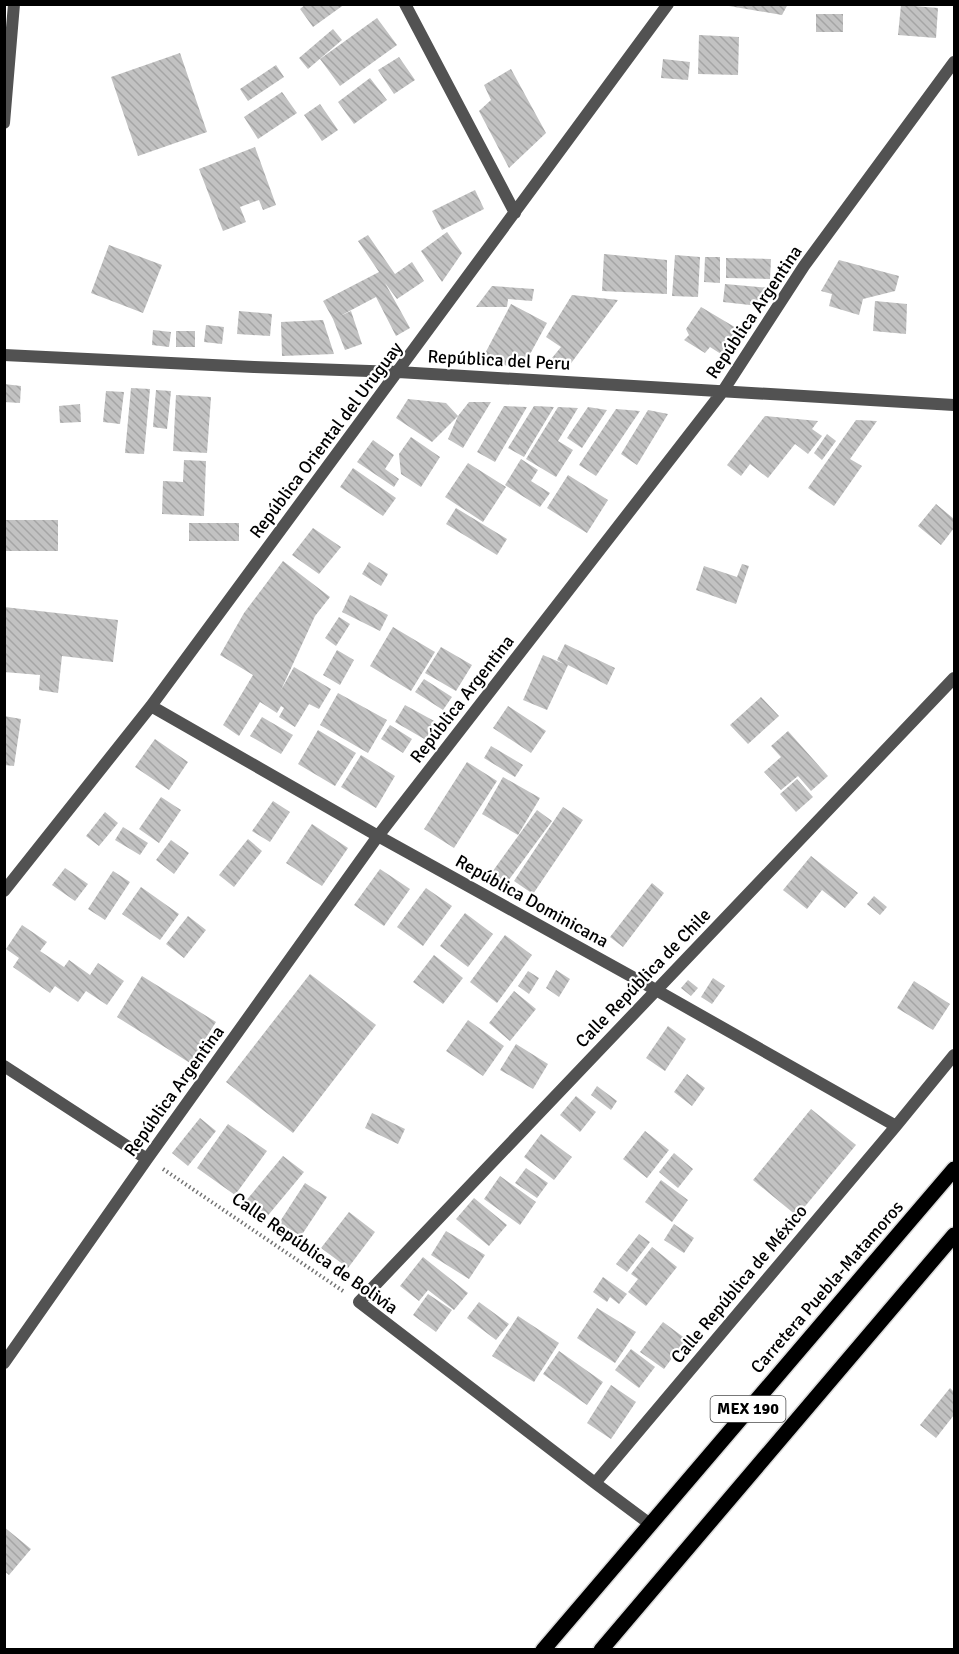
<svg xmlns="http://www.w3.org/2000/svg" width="959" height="1654" font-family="Signika,sans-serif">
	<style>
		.building { fill: url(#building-back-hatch) }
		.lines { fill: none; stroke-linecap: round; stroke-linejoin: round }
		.primary-casing { stroke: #dbdbdb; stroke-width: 18 }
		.path { stroke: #747474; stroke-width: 4; stroke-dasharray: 1.5 3; stroke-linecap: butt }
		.street { stroke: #525252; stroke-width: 12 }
		.primary { stroke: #000; stroke-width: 15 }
		.labels { text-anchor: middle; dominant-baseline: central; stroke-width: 4.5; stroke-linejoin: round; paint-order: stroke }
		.shield { fill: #fff; stroke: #4c4c4c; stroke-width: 1.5 }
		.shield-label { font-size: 16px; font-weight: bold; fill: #000 }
		.street-label { font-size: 18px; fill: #000; stroke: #fff }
	</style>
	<defs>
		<pattern id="building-back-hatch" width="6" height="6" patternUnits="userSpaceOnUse" patternTransform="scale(1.5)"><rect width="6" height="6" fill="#c2c2c2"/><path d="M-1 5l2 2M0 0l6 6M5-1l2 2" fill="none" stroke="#a5a5a5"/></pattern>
	</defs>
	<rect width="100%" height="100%" fill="#fff"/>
	<path class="building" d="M306,4H345L313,27L300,9Z
		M730,4H788L782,15L729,6Z
		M901,5L938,8L936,38L898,35Z
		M816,14H843V32H816Z
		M377,18L397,45L340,86L320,59Z
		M333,29L342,40L308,69L299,58Z
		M699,35L739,37L738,75L698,74Z
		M180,53L207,132L138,156L111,77Z
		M399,57L415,80L394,94L378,70Z
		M663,59L690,62L688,80L661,78Z
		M276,65L284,77L248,101L240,89Z
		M511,69L546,133L509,168L479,111L491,100L484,85Z
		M370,78L387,100L354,124L338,102Z
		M282,92L297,113L258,139L244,117Z
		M320,104L338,130L322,141L304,115Z
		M255,147L276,205L263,210L259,200L240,207L246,222L223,231L199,169Z
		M475,190L484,209L442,230L432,211Z
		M447,232L462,253L442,282L421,251Z
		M368,235L395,274L412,262L424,281L397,299L385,283L410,328L396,336L376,297L340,316L351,311L362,344L345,350L333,319L323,301L379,272L358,241Z
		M109,245L162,265L143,313L91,293Z
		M604,254L667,260V294L602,291Z
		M675,255L700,257L698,297L672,296Z
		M705,257H720V283L704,282Z
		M726,258L771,259L770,279L726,278Z
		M839,260L899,276L895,291L863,299L859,315L829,306L832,294L821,291Z
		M725,284L770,288L759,306L723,302Z
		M492,286L534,289L532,301L508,299L507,307H476Z
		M572,295L618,300L569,366L552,358L561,347L546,337Z
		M875,301L907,304L906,334L873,331Z
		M511,304L547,323L523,367L480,363Z
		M701,307L738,329L721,354L710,347L705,353L684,340L689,335L686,329Z
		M239,311L272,314L270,336L237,334Z
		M323,320L334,354L282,356L281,322Z
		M206,325L224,327L222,344L204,342Z
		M153,330L171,332L169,347L152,345Z
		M176,331H195V347H176Z
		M4,384L21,386L20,403L4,402Z
		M131,388L150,389L144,454L125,453Z
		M156,390L171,391L167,429L153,427Z
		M106,391L124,392L120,424L103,422Z
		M176,395L211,397L207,453L173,451Z
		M408,399L446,403L458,416L469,402H491L463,448L448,439L458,416L432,442L396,418Z
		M80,404L81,422L60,423L59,406Z
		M504,406L527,407L495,462L477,452Z
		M534,406L554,407L524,457L508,448Z
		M558,407L578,408L558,441L573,450L556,477L526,459Z
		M588,407L607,410L582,448L567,438Z
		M616,409L640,411L596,476L579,465Z
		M648,410L668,414L637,465L621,454Z
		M765,416L818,421L812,429L822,436L808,454L795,444L768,478L750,464L741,476L727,465Z
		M856,420L877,421L850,459L862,466L834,506L808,488Z
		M827,434L836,441L822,460L814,453Z
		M411,437L440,457L421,487L401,474L399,454Z
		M373,440L394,455L385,469L399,479L394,487L357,462Z
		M521,459L538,470L531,481L550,493L540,507L505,485Z
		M184,460L206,461L204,516L162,514L163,481L183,482Z
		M468,463L506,487L483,522L445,497Z
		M353,468L396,498L383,516L340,487Z
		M568,475L608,500L587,533L547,508Z
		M936,504L954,519V528L941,545L918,526Z
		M456,508L507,539L497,555L446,524Z
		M4,520H58V551H4Z
		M189,523H239V541H189Z
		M313,528L341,547L319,574L292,555Z
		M283,561L330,597L315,616L281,690L294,667L331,689L319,709L309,704L295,727L279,717L284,708L281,706L277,713L260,702L239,736L223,725L253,675L220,655L244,613Z
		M369,562L388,574L381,586L362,574Z
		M742,564L749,566L736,604L696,590L704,566L737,577Z
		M350,595L388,615L380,631L342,612Z
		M4,607L118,620L113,662L62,656L58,693L39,690L40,675L4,672Z
		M339,617L350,624L336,646L325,638Z
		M393,627L435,652L411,691L370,666Z
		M565,644L615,668L607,685L568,665L547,710L523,700L543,655L564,664L557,660Z
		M441,647L472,665L456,691L425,673Z
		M337,650L354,660L340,685L323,675Z
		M424,679L452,697L443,710L415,692Z
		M338,693L387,720L368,753L320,725Z
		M761,697L779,716L748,744L730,725Z
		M405,705L436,722L426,740L395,722Z
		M508,706L546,731L531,753L493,728Z
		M4,716L21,719L14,766L4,765Z
		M262,717L293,735L281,754L250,736Z
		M390,725L412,739L403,753L381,739Z
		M318,730L356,753L335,786L298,764Z
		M788,731L828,776L811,791L798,776L781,790L764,772L781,757L771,746Z
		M155,739L188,762L169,790L135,767Z
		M491,746L523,765L515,777L484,758Z
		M361,755L395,776L376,808L341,787Z
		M467,762L497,781L454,848L424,829Z
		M503,777L540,798L518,835L482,814Z
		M797,779L813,797L796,812L780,794Z
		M161,797L181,810L159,843L139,829Z
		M273,801L290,812L270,842L252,831Z
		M563,807L583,820L533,894L514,881Z
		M537,810L552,821L505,885L490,875Z
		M105,812L118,823L99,846L86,836Z
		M312,824L348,848L322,886L286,863Z
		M123,827L148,843L140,855L115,840Z
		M248,839L262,851L234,887L219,875Z
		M171,840L189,853L174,874L156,860Z
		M811,856L858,893L845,908L822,890L807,909L783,890Z
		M65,868L88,884L75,901L52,885Z
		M380,869L410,889L384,926L354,905Z
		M113,871L130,882L105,920L88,909Z
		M652,883L664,893L623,947L610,937Z
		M141,887L179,914L160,940L122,914Z
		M426,888L452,906L423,946L397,927Z
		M874,896L887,907L880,915L867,904Z
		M465,913L493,934L468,967L440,946Z
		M188,916L206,930L184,958L166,944Z
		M22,925L47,942L40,951L64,967L69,960L90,975L98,963L124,981L107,1005L86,991L78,1002L55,986L50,993L13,967L19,958L6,949Z
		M505,935L532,955L497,1003L470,982Z
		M434,955L463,978L443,1004L413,982Z
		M556,970L570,979L559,997L546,988Z
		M528,971L539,978L529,994L518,986Z
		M310,974L376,1025L293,1133L226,1082Z
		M142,976L216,1022L190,1063L117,1017Z
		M713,978L725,986L712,1004L701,997Z
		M688,980L698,988L691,996L681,988Z
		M914,981L950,1004L933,1030L897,1008Z
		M514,991L536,1009L510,1041L489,1023Z
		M468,1020L504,1046L483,1076L446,1051Z
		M668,1026L686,1039L665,1071L646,1058Z
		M516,1044L548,1064L533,1089L500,1070Z
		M687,1074L705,1088L692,1106L674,1092Z
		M597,1086L617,1101L611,1110L591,1095Z
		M576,1096L596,1112L580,1132L560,1115Z
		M811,1109L856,1145L797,1216L753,1180Z
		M372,1113L405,1129L398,1144L365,1128Z
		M200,1118L216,1131L188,1166L172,1153Z
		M228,1124L267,1151L235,1195L197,1168Z
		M645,1131L669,1150L647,1178L623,1159Z
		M541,1134L572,1157L554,1180L524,1157Z
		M674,1153L693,1169L678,1188L659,1172Z
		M283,1156L304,1172L265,1219L245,1202Z
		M526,1168L548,1183L537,1198L515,1183Z
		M500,1176L536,1202L520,1225L484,1199Z
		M661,1180L688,1200L672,1222L645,1202Z
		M305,1183L327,1197L301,1236L279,1223Z
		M474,1198L507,1225L489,1246L456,1219Z
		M349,1212L375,1232L348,1268L321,1248Z
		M674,1224L694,1238L684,1253L664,1240Z
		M446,1231L485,1255L469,1279L431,1255Z
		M639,1234L650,1242L627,1272L616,1264Z
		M652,1247L677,1267L646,1306L628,1292L638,1279L631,1274Z
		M423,1257L468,1293L454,1310L428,1290L419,1301L400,1286Z
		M603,1277L627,1294L619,1304L610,1297L607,1302L593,1292Z
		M428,1294L452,1310L436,1332L413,1315Z
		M479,1302L509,1324L496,1340L467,1318Z
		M597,1308L636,1332L615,1363L577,1338Z
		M518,1316L559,1343L534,1382L492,1356Z
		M663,1322L686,1339L664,1369L640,1352Z
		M631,1349L655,1367L639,1388L615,1370Z
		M559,1351L603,1382L587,1405L543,1374Z
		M611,1385L636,1402L611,1439L587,1423Z
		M950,1388L954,1392V1415L936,1438L920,1425Z
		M4,1527L31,1549L9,1575L4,1571Z"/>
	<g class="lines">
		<defs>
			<path id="primary" d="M543,1650L954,1169
				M601,1650L954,1235"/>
		</defs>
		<use href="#primary" class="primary-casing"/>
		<path class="path" d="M163,1169L343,1291"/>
		<path class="street" d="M405,4L515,213
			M4,123L14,4
			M4,355L254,367L398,372L954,405
			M151,706L378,836L656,990L896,1126
			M4,891L151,706L668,4
			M4,1066L147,1159
			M4,1363L147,1159L378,836L723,391L804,266L954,62
			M595,1483L896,1126L954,1055
			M650,1524L595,1483L359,1302L954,678"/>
		<use href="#primary" class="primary"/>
	</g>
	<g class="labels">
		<rect class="shield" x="710.5" y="1396" width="75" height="26" rx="4.5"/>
		<g class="shield-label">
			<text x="748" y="1409">MEX 190</text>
		</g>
		<g class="street-label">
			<text transform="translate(754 312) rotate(-56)">República Argentina</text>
			<text transform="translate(499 360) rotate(3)">República del Peru</text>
			<text transform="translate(326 440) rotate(-53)">República Oriental del Uruguay</text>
			<text transform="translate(462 699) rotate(-52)">República Argentina</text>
			<text transform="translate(532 901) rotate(29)">República Dominicana</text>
			<text transform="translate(643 978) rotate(-46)">Calle República de Chile</text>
			<text transform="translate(174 1091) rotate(-54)">República Argentina</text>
			<text transform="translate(315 1253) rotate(35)">Calle República de Bolivia</text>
			<text transform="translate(739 1284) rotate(-50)">Calle República de México</text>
			<text transform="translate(827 1287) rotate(-49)">Carretera Puebla-Matamoros</text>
		</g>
	</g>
	<rect width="959" height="1654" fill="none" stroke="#000000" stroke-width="12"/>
</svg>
